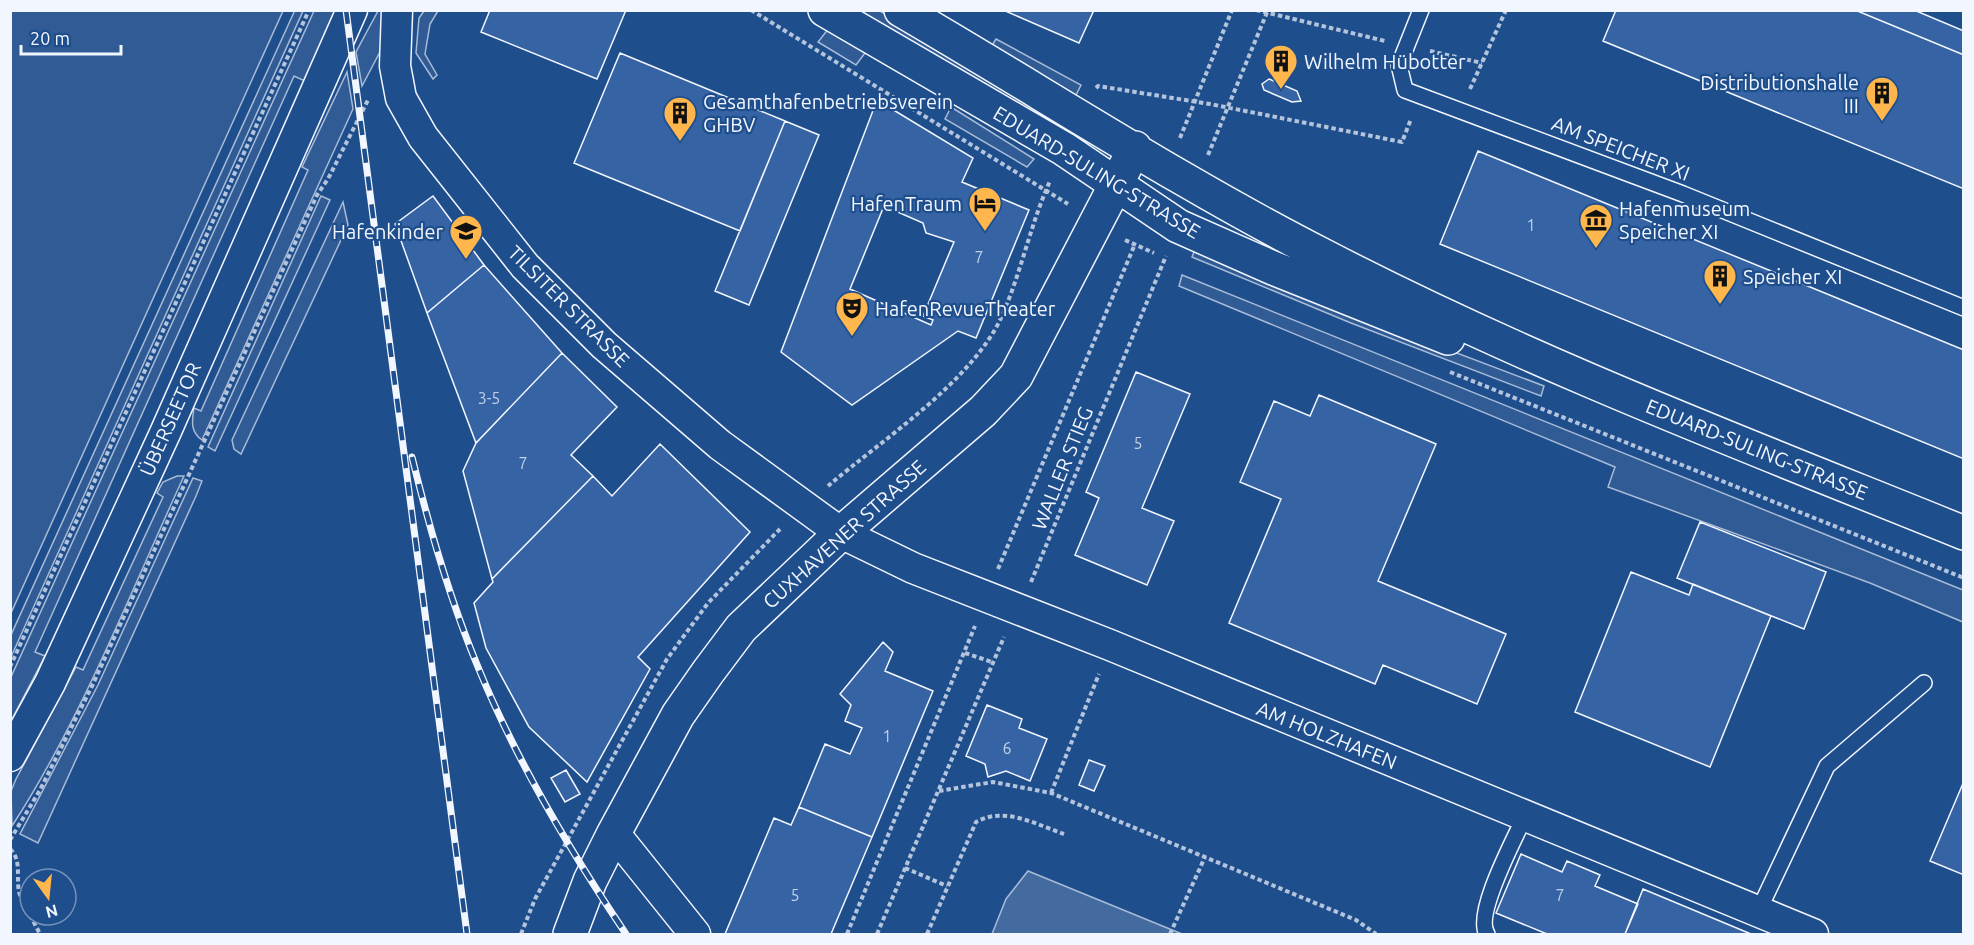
<svg xmlns="http://www.w3.org/2000/svg" width="1974" height="945" font-family="Ubuntu,sans-serif">
	<style>
		.green { fill: #305b95; stroke: #a8bbd7; stroke-width: 1.5 }
		.water { fill: #446ba0; stroke: #a8bbd7; stroke-width: 1.5 }
		.building { fill: #3563a3; stroke: #f2f6ff; stroke-width: 1.5; fill-rule: evenodd }
		.lines { fill: none; stroke-linecap: round; stroke-linejoin: round }
		.service-casing { stroke: #f2f6ff; stroke-width: 18 }
		.minor-casing { stroke: #f2f6ff; stroke-width: 33 }
		.tertiary-casing { stroke: #f2f6ff; stroke-width: 36 }
		.path { stroke: #b3c4dc; stroke-width: 4; stroke-dasharray: 4.5 3; stroke-linecap: butt }
		.service { stroke: #1f4e8c; stroke-width: 15 }
		.minor { stroke: #1f4e8c; stroke-width: 30 }
		.tertiary { stroke: #1f4e8c; stroke-width: 33 }
		.rail-casing { stroke: #f2f6ff; stroke-width: 7 }
		.rail { stroke: #1f4e8c; stroke-width: 4.5; stroke-dasharray: 14; stroke-linecap: butt }
		.labels { text-anchor: middle; dominant-baseline: central; stroke-width: 4.5; stroke-linejoin: round; paint-order: stroke }
		.number-label { font-size: 16px; fill: #c3d1e8 }
		.poi-label { font-size: 20px; fill: #f2f6ff; stroke: #1f4e8c; text-anchor: start }
		.street-label { font-size: 20px; fill: #f2f6ff; stroke: #1f4e8c }
	</style>
	<rect width="100%" height="100%" fill="#1f4e8c"/>
	<path class="green" d="M295,10L303,11L11,657V635Z
		M10,11H283L11,613H10Z
		M314,11H336L305,81L294,76L35,652L45,656L11,721V677Z
		M378,11H387L382,48L362,86L356,52Z
		M424,11H438L430,24L425,54L437,75L433,79L416,53L419,18Z
		M854,11H880L1068,116L1057,132Z
		M829,28L865,53L856,65L818,42Z
		M996,39L1081,85L1075,97L990,49Z
		M347,72L353,109L202,440C190,432 192,421 194,408L201,411L308,170L302,167Z
		M951,107L1034,159L1027,167L945,119Z
		M321,196L330,200L215,451L208,447Z
		M343,202L348,225L241,454L234,449L232,440Z
		M1196,247L1354,314L1544,386L1541,396L1351,323L1192,257Z
		M1182,275L1963,590V622L1870,583L1608,487L1615,467L1179,286Z
		M177,476H184C131,591 81,720 12,826L11,791L16,779L76,667L83,670L163,497L157,493L163,482Z
		M193,478L202,481L196,496L38,843L20,834L98,685Z"/>
	<path class="water" d="M1028,871L1182,934H992L1006,899Z"/>
	<path class="building" d="M490,10H626L597,79L481,32Z
		M1003,10H1094L1079,43Z
		M1616,10H1855L1964,55V189L1603,41Z
		M1855,10H1914L1964,31V55Z
		M620,53L785,121L740,231L574,163Z
		M1269,79L1297,91L1301,101L1292,102L1264,90L1262,84Z
		M877,100L973,158L962,182L1029,210L976,338L958,331L852,405L781,352ZM884,206L923,223L926,233L954,242L923,316L933,320L931,325L850,289Z
		M785,121L819,135L749,305L715,291Z
		M1478,151L1964,350V459L1440,244Z
		M433,196L484,265L427,313L395,224Z
		M484,265L562,353L476,443L427,313Z
		M562,353L617,407L571,455L593,476L492,579L463,471L476,443Z
		M1136,372L1190,394L1142,508L1174,521L1147,585L1075,555L1099,498L1086,492Z
		M1319,395L1436,444L1378,581L1506,634L1477,704L1383,665L1375,684L1229,623L1281,499L1240,482L1274,401L1310,416Z
		M660,444L750,532L638,657L650,669L587,782L529,727L486,648L474,603L493,582L492,579L593,476L612,496Z
		M1700,522L1826,572L1804,629L1677,578Z
		M1631,572L1689,595L1693,584L1771,616L1710,767L1575,712Z
		M883,642L893,652L885,671L933,691L872,837L799,807L825,744L850,754L862,728L845,721L851,705L840,694Z
		M987,705L1022,719L1019,728L1047,739L1030,781L1006,771L988,777L985,764L966,756Z
		M1089,760L1105,766L1094,791L1079,785Z
		M566,770L580,794L565,802L551,778Z
		M1964,781V875L1930,861Z
		M799,807L872,837L831,934H725L774,818L791,825Z
		M1521,854L1562,872L1567,861L1600,875L1595,886L1638,904L1625,934H1547L1496,913Z
		M1643,889L1751,934H1625Z"/>
	<g class="lines">
		<defs>
			<path id="service" d="M1421,10L1399,65L1405,90L1683,194L1964,308
				M1758,912L1827,766L1924,683
				M1487,934C1474,914 1515,838 1525,816"/>
			<path id="minor" d="M397,10L395,66L401,98L423,137L525,266L604,345L720,445L841,533L913,568L1110,645L1813,934
				M10,756L50,683L166,431L352,10
				M614,833L695,934"/>
			<path id="tertiary" d="M825,10L1064,149L1178,226L1273,268L1448,338
				M901,10C1042,92 1179,182 1324,256C1530,363 1749,446 1964,533
				M570,934L590,881L614,833L678,715L708,672L741,628L841,533L983,411L1016,376L1135,148"/>
		</defs>
		<use href="#service" class="service-casing"/>
		<use href="#minor" class="minor-casing"/>
		<use href="#tertiary" class="tertiary-casing"/>
		<path class="path" d="M751,10L1068,204
			M1256,10L1385,41
			M1430,51L1482,63
			M1096,88L1098,86L1210,104L1402,142L1411,119
			M1470,89L1506,10
			M1180,138L1232,10
			M1208,155L1268,10
			M1125,240L1154,253
			M1450,372L1964,578
			M828,486C882,440 971,382 1001,318C1021,274 1030,225 1050,181
			M998,569L1135,244
			M1031,582L1166,256
			M965,653L992,662
			M10,667L309,10
			M939,791L993,782L1051,793L1356,920L1376,934
			M1051,793L1099,674
			M10,840L40,790L93,684L317,195L328,179L368,100
			M10,849C22,860 16,877 19,892C21,899 27,907 30,914
			M905,868L947,886
			M30,915L40,934
			M521,934L535,899L667,659L708,603L780,529
			M847,934L975,626
			M877,934L1004,637
			M927,934L976,822C1004,806 1035,824 1064,834
			M1170,934L1205,857"/>
		<use href="#service" class="service"/>
		<use href="#minor" class="minor"/>
		<use href="#tertiary" class="tertiary"/>
		<defs>
			<path id="rail" d="M346,10L467,934
				M412,457C429,527 450,600 478,667C516,760 570,851 626,934"/>
		</defs>
		<use href="#rail" class="rail-casing"/>
		<use href="#rail" class="rail"/>
	</g>
	<defs>
		<symbol id="building-pin" viewBox="-11 -11 22 30"><path d="M0 17L-7.5 6A9.5 9.5 0 1 1 7.5 6Z" fill="#ffb74d" stroke="#1f4e8c"/><path d="M-4-6H4V6H1V3H-1V6H-4ZM-2.5-4.3h1.7v1.8h-1.7ZM.8-4.3h1.7v1.8H.8ZM-2.5-1h1.7V.8h-1.7ZM.8-1h1.7V.8H.8Z" fill="#111"/></symbol>
		<symbol id="hotel-pin" viewBox="-11 -11 22 30"><path d="M0 17L-7.5 6A9.5 9.5 0 1 1 7.5 6Z" fill="#ffb74d" stroke="#1f4e8c"/><path d="M-6-4.5h1.5V1H6V5H4.5V3h-9V5H-6ZM-4 0a1.8 1.8 0 1 1 3.6 0ZM.5 0V-2.5h3Q6-2.5 6 0Z" fill="#111"/></symbol>
		<symbol id="museum-pin" viewBox="-11 -11 22 30"><path d="M0 17L-7.5 6A9.5 9.5 0 1 1 7.5 6Z" fill="#ffb74d" stroke="#1f4e8c"/><path d="M0-6L6-3V-2H-6V-3ZM-5-1h2V3h-2ZM-1-1h2V3h-2ZM3-1h2V3H3ZM-6 4H6V6H-6Z" fill="#111"/></symbol>
		<symbol id="school-pin" viewBox="-11 -11 22 30"><path d="M0 17L-7.5 6A9.5 9.5 0 1 1 7.5 6Z" fill="#ffb74d" stroke="#1f4e8c"/><path d="M0-5L7-2L0 1L-7-2ZM-4 1L0 2.5L4 1V4Q0 6-4 4Z" fill="#111"/></symbol>
		<symbol id="theatre-pin" viewBox="-11 -11 22 30"><path d="M0 17L-7.5 6A9.5 9.5 0 1 1 7.5 6Z" fill="#ffb74d" stroke="#1f4e8c"/><path d="M-5-5.5Q0-4 5-5.5V0Q5 5 0 6Q-5 5-5 0ZM-3.3-2.5H-1v1.5H-3.3ZM1-2.5H3.3v1.5H1ZM-2.8 1Q0 5.5 2.8 1Z" fill="#111"/></symbol>
	</defs>
	<g fill-rule="evenodd">
		<use href="#building-pin" x="1262" y="42" width="38" height="52"/>
		<use href="#building-pin" x="1863" y="74" width="38" height="52"/>
		<use href="#building-pin" x="661" y="94" width="38" height="52"/>
		<use href="#hotel-pin" x="966" y="184" width="38" height="52"/>
		<use href="#museum-pin" x="1577" y="201" width="38" height="52"/>
		<use href="#school-pin" x="447" y="212" width="38" height="52"/>
		<use href="#building-pin" x="1701" y="257" width="38" height="52"/>
		<use href="#theatre-pin" x="833" y="289" width="38" height="52"/>
	</g>
	<g class="labels">
		<g class="number-label">
			<text x="1531" y="225">1</text>
			<text x="979" y="257">7</text>
			<text x="489" y="398">3-5</text>
			<text x="1138" y="443">5</text>
			<text x="523" y="463">7</text>
			<text x="887" y="736">1</text>
			<text x="1007" y="748">6</text>
			<text x="795" y="895">5</text>
			<text x="1560" y="895">7</text>
		</g>
		<g class="poi-label">
			<text x="1304" y="61">Wilhelm Hübotter</text>
			<text x="1859" y="82" text-anchor="end">Distributionshalle<tspan x="1859" dy="23">III</tspan></text>
			<text x="703" y="101">Gesamthafenbetriebsverein<tspan x="703" dy="23">GHBV</tspan></text>
			<text x="962" y="203" text-anchor="end">HafenTraum</text>
			<text x="1619" y="208">Hafenmuseum<tspan x="1619" dy="23">Speicher XI</tspan></text>
			<text x="443" y="231" text-anchor="end">Hafenkinder</text>
			<text x="1743" y="276">Speicher XI</text>
			<text x="875" y="308">HafenRevueTheater</text>
		</g>
		<g class="street-label">
			<text transform="translate(1621 148) rotate(21)">AM SPEICHER XI</text>
			<text transform="translate(1097 172) rotate(31)">EDUARD-SULING-STRASSE</text>
			<text transform="translate(569 306) rotate(45)">TILSITER STRASSE</text>
			<text transform="translate(170 419) rotate(-66)">ÜBERSEETOR</text>
			<text transform="translate(1757 449) rotate(22)">EDUARD-SULING-STRASSE</text>
			<text transform="translate(1062 468) rotate(-68)">WALLER STIEG</text>
			<text transform="translate(844 534) rotate(-42)">CUXHAVENER STRASSE</text>
			<text transform="translate(1327 735) rotate(22)">AM HOLZHAFEN</text>
		</g>
	</g>
	<rect width="1974" height="945" fill="none" stroke="#f2f6ff" stroke-width="24"/>
	<g transform="translate(48 897) rotate(165)"><circle r="28" fill="#1f4e8c" stroke="#7391ba" stroke-width="1.5"/>
	<path d="M0-4.5L10 22L0 15L-10 22Z" fill="#ffb74d"/>
	<text y="-9" font-size="16" font-weight="bold" text-anchor="middle" fill="#f2f6ff">N</text>
	</g>
	<path d="M21 45v9h100v-9" fill="none" stroke="#f2f6ff" stroke-width="3"/>
	<text x="30" y="45" font-size="18" fill="#f2f6ff" stroke="#1f4e8c" stroke-width="4.5" paint-order="stroke">20 m</text>
</svg>
